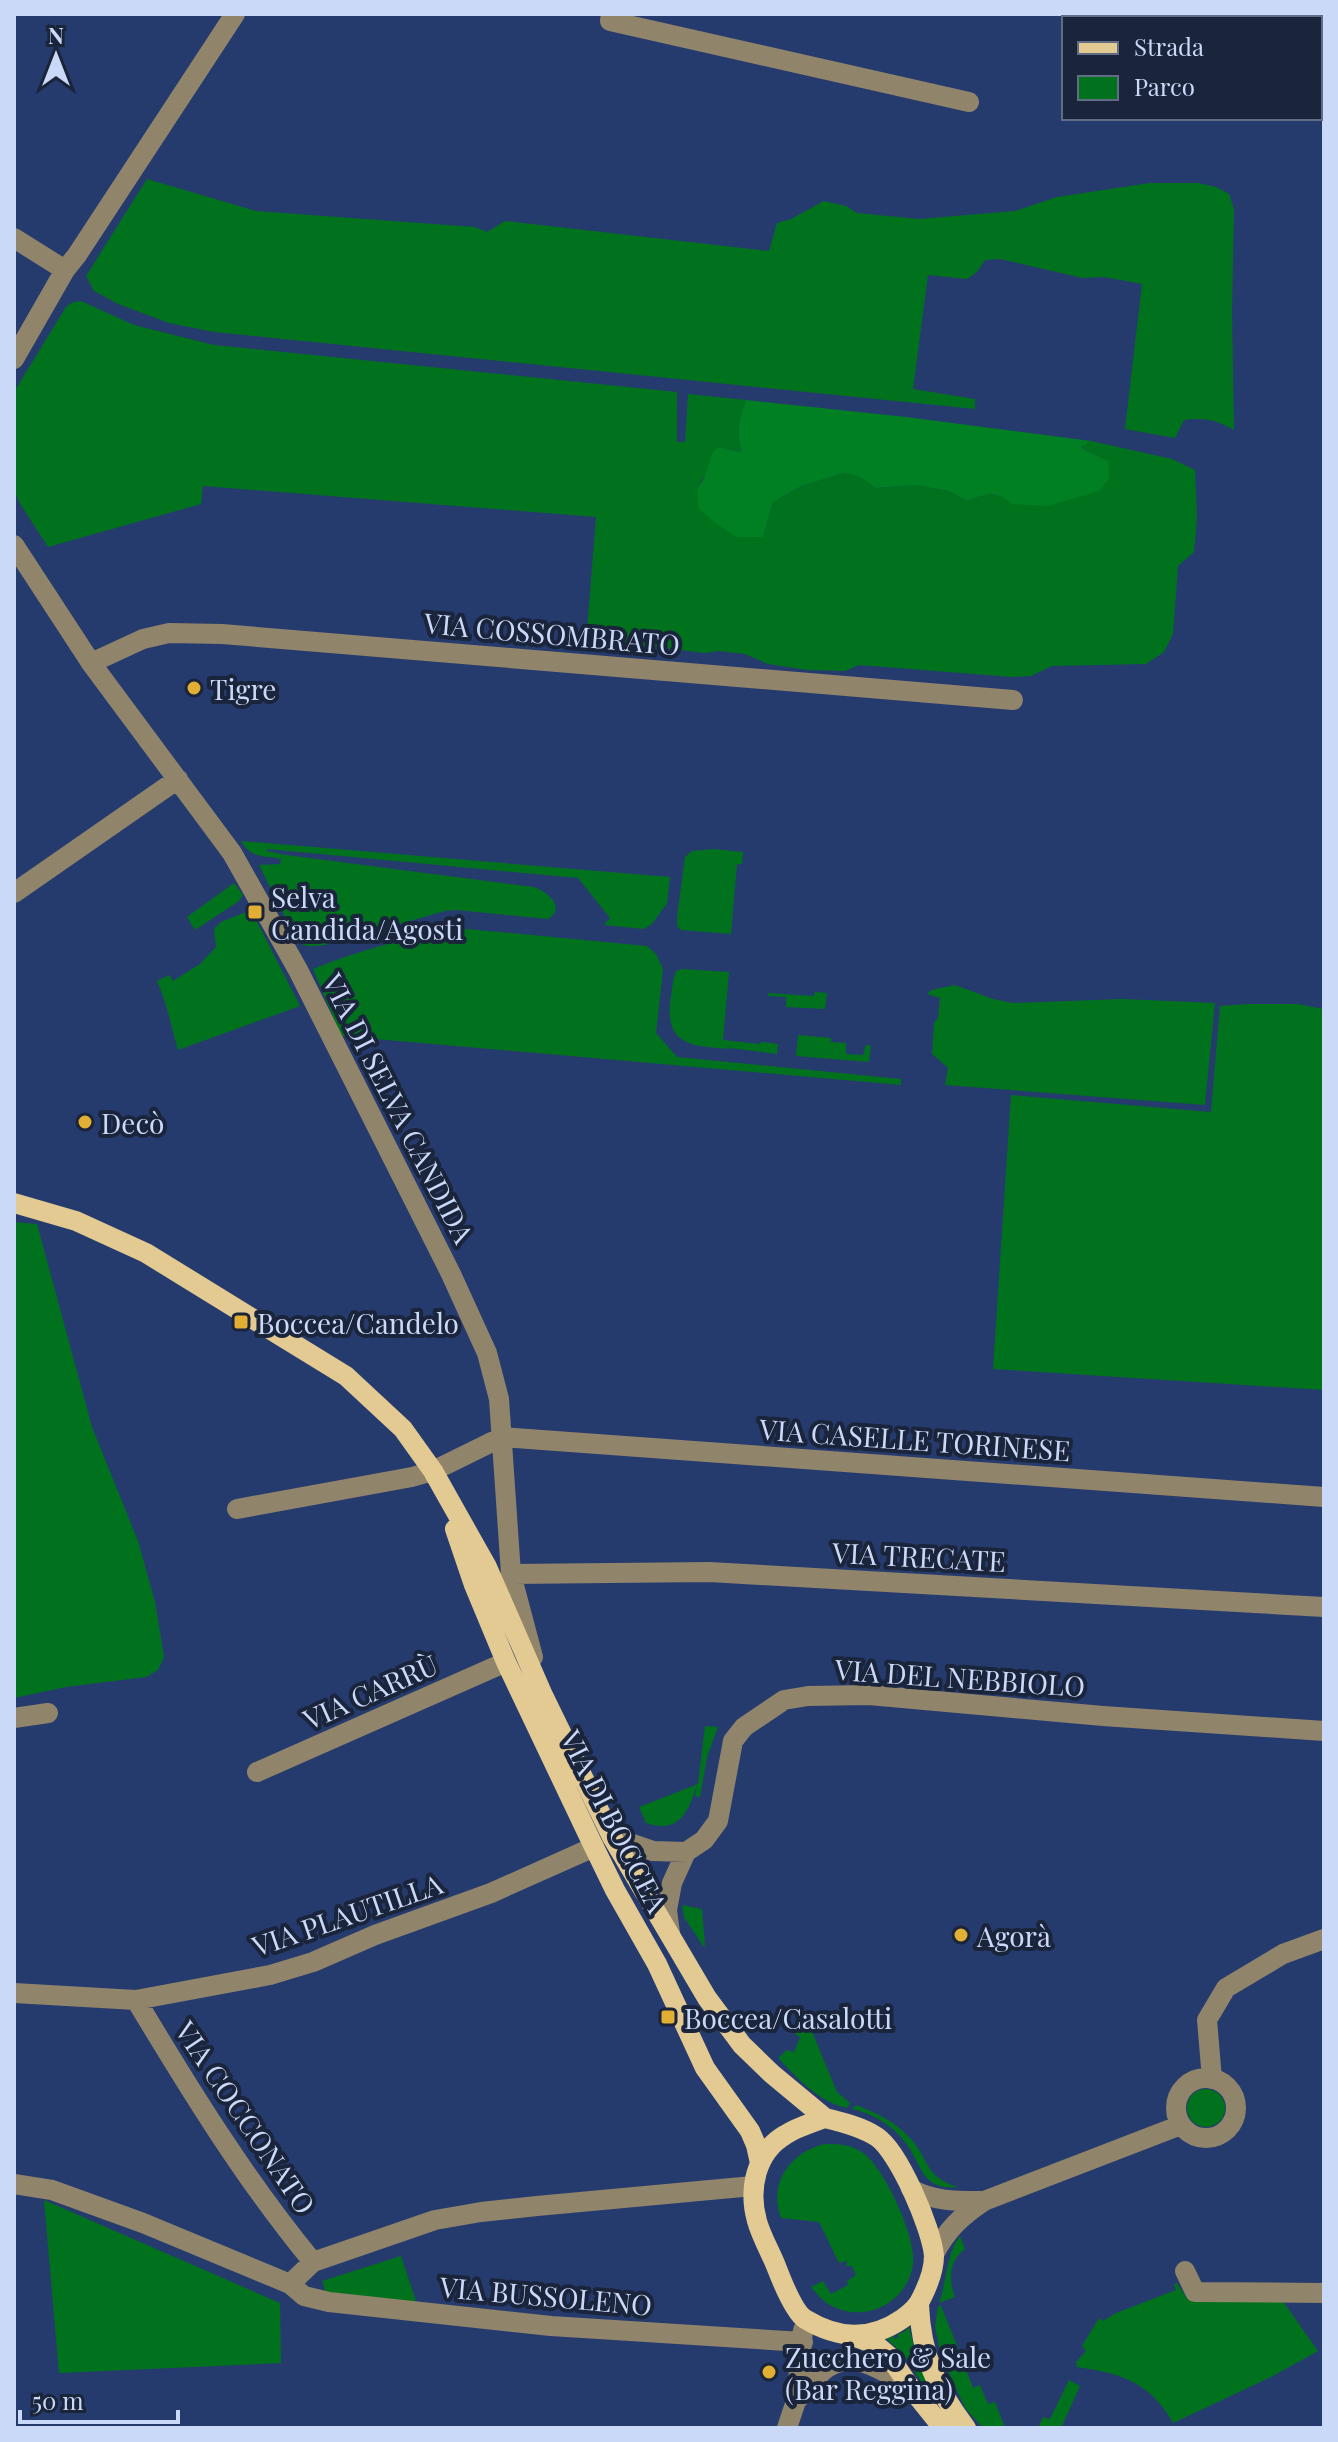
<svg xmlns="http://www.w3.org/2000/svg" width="1338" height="2442" font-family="'Playfair Display',serif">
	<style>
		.green { fill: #00721e }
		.forest { fill: #018023 }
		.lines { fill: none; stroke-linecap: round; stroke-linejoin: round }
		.minor { stroke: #90846a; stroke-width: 20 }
		.major { stroke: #e3c992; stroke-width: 20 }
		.poi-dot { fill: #e1af34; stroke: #1a243a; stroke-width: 3 }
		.labels { text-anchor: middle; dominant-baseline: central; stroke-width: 8; stroke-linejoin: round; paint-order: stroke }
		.street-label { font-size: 28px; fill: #cbd9f8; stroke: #1a243a }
		.poi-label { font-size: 28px; fill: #cbd9f8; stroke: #1a243a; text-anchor: start }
	</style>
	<rect width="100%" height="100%" fill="#263b6d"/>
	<path class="green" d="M147,179L256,211L475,227L487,232L505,221L769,251L777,223L791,219L824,201L846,206L857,213L919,219L1015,211L1057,197L1150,183H1198L1216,187L1229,194L1234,209L1232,311L1234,430C1217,420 1204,417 1184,420L1175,438L1125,429L1142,284L1104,277L1083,278L1000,259L985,260L977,272L967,279L928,275L913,389L975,399V409L214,332L169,323L118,304L94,291L86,276Z
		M81,301L134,325L214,345L677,392V442H685L688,394L746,400C740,415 735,435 742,450L738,452L720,447L697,489L763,537L773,502L801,486L844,473L859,475L876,488L916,485L949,491L967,501L986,494L1003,495L1099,491L1108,478L1107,461L1086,451L1081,445L1091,441L1172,459L1195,470L1197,518L1194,552L1178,566L1173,634L1164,652L1146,664L1052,666L1031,676L1012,677L859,665L845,671L807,670L768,664L745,654L718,651L705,653L655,647H616L586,642L596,517L203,486L201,504L48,547L19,502L14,489V397L15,390L66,307L73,302Z
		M241,841L670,877L667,903L652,924L644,929L604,925L610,918L578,878L267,849V851L286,855L533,887C547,891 567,907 548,919L456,910L445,911L325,945C312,946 303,949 295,937L259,865L280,864L281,859C262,855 252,859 241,841Z
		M714,849L743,852L742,864H737L731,934L681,930L677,926V917L685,857L692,851Z
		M234,883L243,895L239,901L195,930L187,917Z
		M251,910L300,1006L178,1050C171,1026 167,1003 157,981L169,975L173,981L200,964L216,947L214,929L221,922Z
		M467,929L647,946L656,954L663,969L656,1033L677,1057L901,1079V1085L341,1036L313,969C362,949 414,935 467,929Z
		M682,969L729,972L723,1040L760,1044L761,1042L778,1044L777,1054L730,1048V1044L729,1049C695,1046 666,1047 670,1003C672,992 672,982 676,971Z
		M955,985L993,999L1013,1003L1122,999L1215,1003L1205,1105L945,1085L948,1068L932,1054L934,1023L938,1018L940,998L927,994L931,990Z
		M815,992L827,993L825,1009L786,1007V997L768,996V993L814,996Z
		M1249,1004H1297L1324,1009V1390L993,1369L1011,1095L1211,1112L1220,1006Z
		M798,1035L831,1038V1042L846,1043V1054L863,1055L866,1045H871L869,1062L796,1056Z
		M14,1222L37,1224L92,1427L138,1541L155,1602L164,1657L158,1670L146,1677L66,1687L14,1698Z
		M705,1726L718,1727L707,1757L700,1797L695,1796L697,1785C688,1812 680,1834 646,1823L639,1807L698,1784Z
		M682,1905L702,1909L705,1946H703L684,1917Z
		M803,2010L837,2092L850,2103L847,2108C819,2102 798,2079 779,2059V2057L787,2050L794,2052L800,2037L795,2034Z
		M1187 2108a19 19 0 1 1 38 0a19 19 0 1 1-38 0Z
		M856,2105C877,2113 894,2121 910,2138C931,2161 923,2176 958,2187C921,2191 922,2164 905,2142C892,2125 872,2113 852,2109Z
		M824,2144C837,2144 849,2144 860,2151C883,2163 917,2239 913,2264C908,2301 868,2323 834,2307C824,2303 818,2295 811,2287L823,2281L831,2294L848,2285L847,2281L856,2275L852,2266H846L847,2261L839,2263L819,2222L781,2218C768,2183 790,2153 824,2144Z
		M44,2200L280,2303L281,2363L59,2373Z
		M960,2236L965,2249C949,2261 948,2279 955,2297L939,2303C947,2281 946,2254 960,2236Z
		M401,2256L417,2304L326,2294L322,2281Z
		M1177,2283L1188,2300H1282L1318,2351L1273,2376L1173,2423C1151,2383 1121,2373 1077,2367L1076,2362L1086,2351L1082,2346L1099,2318L1103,2321L1116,2313L1176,2290L1174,2284Z
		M938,2306H941L958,2348L941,2355L935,2327Z
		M909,2327L916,2355L927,2380L922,2383L904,2355L887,2339L893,2336L895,2339L898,2337V2334L904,2332Z
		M959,2352L973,2388L980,2385L988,2404L995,2402L1005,2428H983L965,2408L942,2358Z
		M1069,2380L1080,2386L1062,2426L1064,2428H1038L1043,2417L1050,2419Z"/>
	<path class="forest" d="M746,400L906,417L1091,441L1081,446L1086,451L1108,461L1109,478L1099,491L1047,506L1012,504C996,489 985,494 967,501L949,491L916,485L876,488L859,476L844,473L801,486L773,502L763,537H737L714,522L699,508L697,489L703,480L713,452L720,447L738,452L742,450C735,435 740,415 746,400Z"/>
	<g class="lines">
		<path class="minor" d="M611,14L610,21L969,102
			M14,238L65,270
			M14,359L65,270L77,255L235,14
			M14,545L91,663L232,853L298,970L451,1274L487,1353L499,1399L511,1574L533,1657
			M91,663L143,639L169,633L222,634L1013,700
			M14,893L178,779
			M502,1437L1324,1497
			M237,1509L412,1477L433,1471L502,1437
			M511,1574L709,1572L1324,1607
			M14,1718L48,1713
			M257,1772L506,1662
			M612,1837L653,1851L686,1852
			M670,1933L667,1910L672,1883L686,1852L704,1840L718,1821L733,1741L744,1727L784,1700L808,1696L869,1695L1103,1716L1324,1731
			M14,1993L136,2000L270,1975L313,1962L375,1935L491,1893L594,1847
			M136,2000C190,2090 246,2181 313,2262
			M1176 2108a30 30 0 1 1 60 0a30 30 0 1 1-60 0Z
			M1212,2079L1207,2020L1226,1988L1283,1954L1324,1939
			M14,2184L52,2190L143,2223L290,2284L304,2296L329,2302L551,2326L803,2342
			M911,2189C935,2202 958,2201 984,2201
			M934,2254C947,2230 961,2216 984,2201L1181,2125
			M1185,2271L1195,2292L1324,2293
			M290,2284L313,2262L435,2220L481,2212L537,2206L753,2186
			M796,2401C805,2392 813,2380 822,2372C851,2346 883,2371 910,2387
			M787,2428L796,2401L803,2330"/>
		<path class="major" d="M14,1203L76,1221L146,1253L346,1376L403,1429L433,1471L487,1567L542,1693L612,1837L707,1998L742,2045L772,2074L825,2118
			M455,1529L474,1585L506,1662L594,1847L615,1890L657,1964L705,2068L750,2131L756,2145L760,2163
			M825,2118C842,2122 862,2127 877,2137C899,2152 932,2229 934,2256C934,2270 928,2285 922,2297C918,2307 911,2313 902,2319C870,2341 838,2339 805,2319C794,2312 781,2279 776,2266C770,2251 761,2236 757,2221C748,2189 756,2152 785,2135C797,2127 812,2123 825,2118Z
			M919,2305C921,2354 936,2389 966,2428
			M853,2336L875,2344L889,2356L910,2387L943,2428"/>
	</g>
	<g class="poi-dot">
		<circle cx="194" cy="688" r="8"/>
		<rect x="247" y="904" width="16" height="16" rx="4"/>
		<circle cx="85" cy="1122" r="8"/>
		<rect x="233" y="1314" width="16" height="16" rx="4"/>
		<circle cx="961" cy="1935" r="8"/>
		<rect x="660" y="2009" width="16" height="16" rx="4"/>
		<circle cx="769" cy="2372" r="8"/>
	</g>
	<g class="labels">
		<g class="street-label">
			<text transform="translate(552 633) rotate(5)">VIA COSSOMBRATO</text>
			<text transform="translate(399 1108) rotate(63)">VIA DI SELVA CANDIDA</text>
			<text transform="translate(915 1439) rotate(4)">VIA CASELLE TORINESE</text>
			<text transform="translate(919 1556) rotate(3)">VIA TRECATE</text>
			<text transform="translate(960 1677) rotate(4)">VIA DEL NEBBIOLO</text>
			<text transform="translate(370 1691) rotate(-24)">VIA CARRÙ</text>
			<text transform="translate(615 1821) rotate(63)">VIA DI BOCCEA</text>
			<text transform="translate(347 1914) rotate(-19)">VIA PLAUTILLA</text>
			<text transform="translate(246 2117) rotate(56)">VIA COCCONATO</text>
			<text transform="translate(546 2295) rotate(5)">VIA BUSSOLENO</text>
		</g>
		<g class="poi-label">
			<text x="210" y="688">Tigre</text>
			<text x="271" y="896">Selva<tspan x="271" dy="32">Candida/Agosti</tspan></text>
			<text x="101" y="1122">Decò</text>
			<text x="257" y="1322">Boccea/Candelo</text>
			<text x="977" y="1935">Agorà</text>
			<text x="684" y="2017">Boccea/Casalotti</text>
			<text x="785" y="2356">Zucchero &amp; Sale<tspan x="785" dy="32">(Bar Reggina)</tspan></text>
		</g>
	</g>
	<rect width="1338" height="2442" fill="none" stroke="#cbd9f8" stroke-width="32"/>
	<rect x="1062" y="16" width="260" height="104" fill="#1a243a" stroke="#616c86" stroke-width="2"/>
	<rect x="1078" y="42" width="40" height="12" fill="#e3c992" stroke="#616c86" stroke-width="2"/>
	<text x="1134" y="56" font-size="24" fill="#cbd9f8">Strada</text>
	<rect x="1078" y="76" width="40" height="24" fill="#00721e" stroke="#616c86" stroke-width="2"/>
	<text x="1134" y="96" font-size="24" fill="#cbd9f8">Parco</text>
	<g transform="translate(56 56)" stroke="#1a243a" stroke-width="6" paint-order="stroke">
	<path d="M0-6L14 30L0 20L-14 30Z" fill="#cbd9f8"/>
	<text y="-12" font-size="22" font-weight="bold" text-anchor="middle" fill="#cbd9f8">N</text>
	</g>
	<path d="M20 2410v12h158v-12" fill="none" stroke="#cbd9f8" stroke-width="4"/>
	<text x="32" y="2410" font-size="24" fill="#cbd9f8" stroke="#1a243a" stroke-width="6" paint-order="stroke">50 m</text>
</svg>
